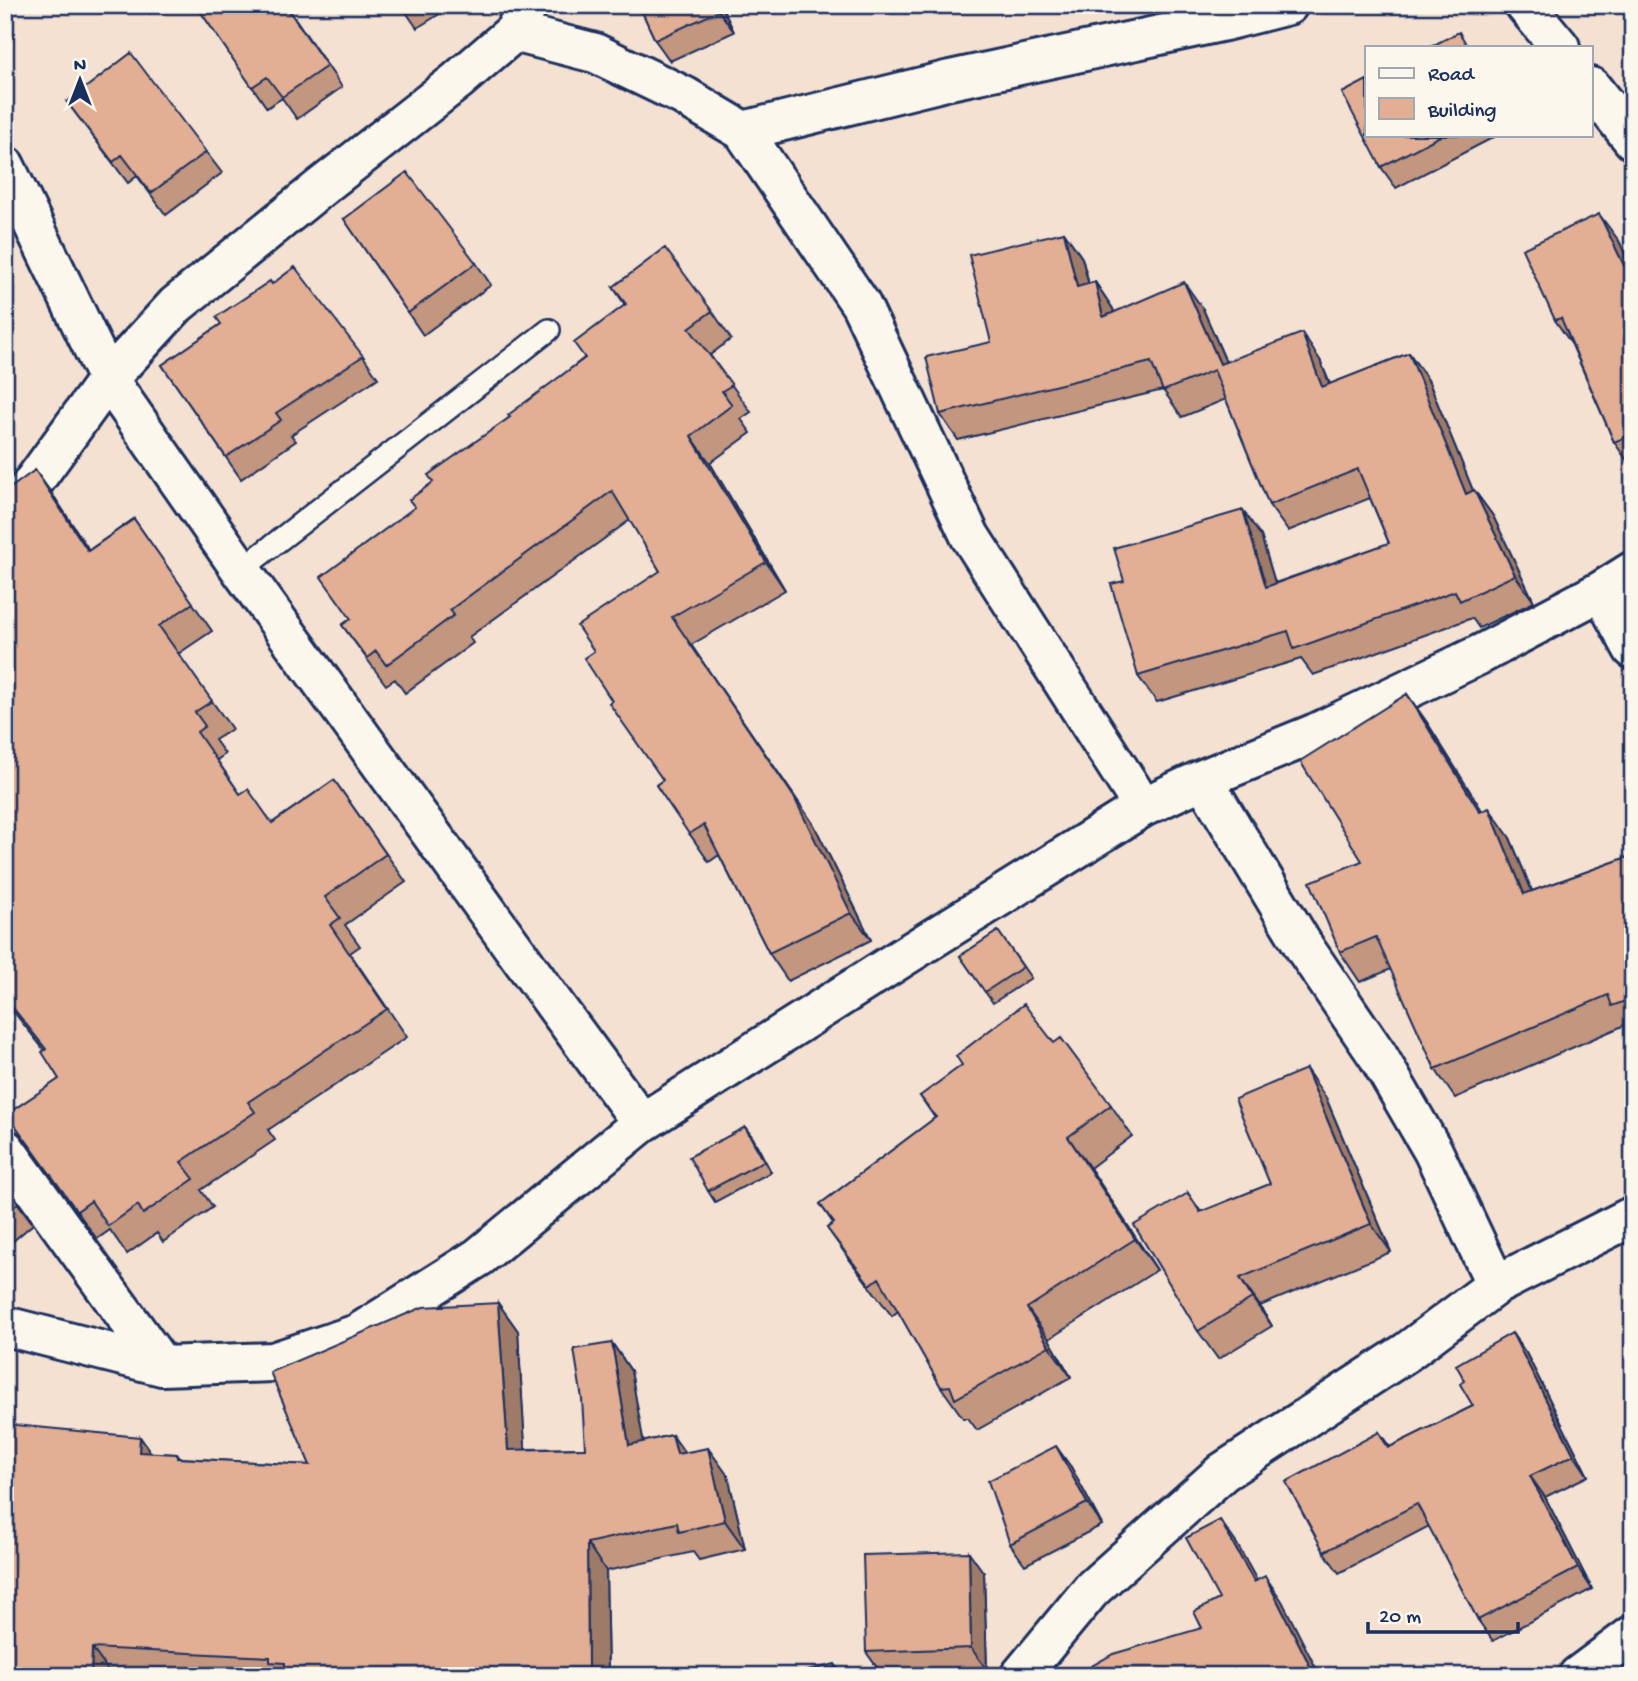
<svg xmlns="http://www.w3.org/2000/svg" width="1638" height="1681" font-family="'Gochi Hand',sans-serif">
	<style>
		.lines { fill: none; stroke-linecap: round; stroke-linejoin: round }
		.service-casing { stroke: #1b2f5e; stroke-width: 26 }
		.minor-casing { stroke: #1b2f5e; stroke-width: 44 }
		.service { stroke: #fbf7ec; stroke-width: 21 }
		.minor { stroke: #fbf7ec; stroke-width: 38 }
		.wall { fill: #c2967f; stroke: #1b2f5e; stroke-width: 2 }
		.shaded-wall { fill: #9e7a68; stroke: #1b2f5e; stroke-width: 2 }
		.building { fill: #e2ae94; stroke: #1b2f5e; stroke-width: 2 }
	</style>
	<rect width="100%" height="100%" fill="#f4e1d2"/>
	<filter id="ink" filterUnits="userSpaceOnUse"><feTurbulence type="fractalNoise" baseFrequency=".0143" numOctaves="2"/><feDisplacementMap in="SourceGraphic" scale="14" xChannelSelector="R" yChannelSelector="G"/><feConvolveMatrix kernelMatrix="1 2 1 2 8 2 1 2 1" color-interpolation-filters="sRGB"/></filter>
	<g filter="url(#ink)">
		<g class="lines">
			<defs>
				<path id="service" d="M241,570L549,330"/>
				<path id="minor" d="M1525,5L1560,47
					M514,32L595,53L684,96L743,131L861,305L970,536L1143,807
					M1591,87L1633,140
					M743,131L950,80L1225,21L1288,5
					M5,166L108,379L241,570L557,1008L642,1123
					M5,508L24,495L108,379L176,305L320,188L457,81L514,32L528,5
					M1601,591L1633,649
					M1203,779L1306,950L1378,1056L1433,1151L1496,1285
					M5,1149L162,1366
					M5,1326L162,1366L273,1362L357,1334L479,1257L642,1123L903,957L1143,807L1203,779L1316,733L1481,654L1601,591L1633,571
					M1020,1676L1092,1589L1223,1472L1407,1352L1496,1285L1633,1216
					M1578,1676L1633,1635"/>
			</defs>
			<use href="#service" class="service-casing"/>
			<use href="#minor" class="minor-casing"/>
			<use href="#service" class="service"/>
			<use href="#minor" class="minor"/>
		</g>
		<path class="wall" d="M196,5H286L342,87L297,119L282,98L267,108Z
			M401,5H454L417,28Z
			M639,5H721L734,32L670,61L655,40Z
			M67,102L206,152L222,173L166,215L137,176L128,183Z
			M1367,135H1498L1396,188L1381,167Z
			M344,219L476,263L491,285L423,335Z
			M1064,232L1082,258L1089,284L1095,282L1113,309L1114,312L1203,309L1226,362L1320,360L1330,384L1409,353L1428,380L1473,491L1474,490L1493,516L1534,602L1479,628L1472,618L1313,675L1301,659L1157,702L1138,676L1124,581L1261,536L1275,583L1389,543L1370,498L1288,531L1269,505L1226,399L1182,417L1163,390L958,440L940,414L991,342Z
			M1619,241L1633,271V469L1614,442L1572,345L1555,320Z
			M272,284L363,356L378,378L291,435L296,441L241,479L162,365L221,324Z
			M613,287L712,311L731,339L710,355L751,412L741,419L751,433L710,463L785,590L691,645L814,825L871,940L788,981L769,953L719,855L709,862L656,785L663,780L612,701L594,651L660,571L630,520L469,637L473,643L405,693L395,679L386,685L342,625L350,619L433,482L510,417L584,358L625,305Z
			M5,492L55,498L89,550L134,519L212,631L178,654L232,729L215,740L225,754L217,760L240,794L272,823L334,780L406,882L345,925L360,946L350,953L407,1037L268,1130L275,1140L201,1190L213,1207L163,1242L157,1233L127,1254L110,1230L97,1239L7,1114L59,1079L44,1050L5,1001Z
			M1407,694L1428,724L1482,811L1510,838L1532,891L1633,855V1035L1625,1025L1455,1098L1435,1069L1391,969L1360,982L1340,952L1362,861Z
			M998,931L1031,978L993,1003L960,956Z
			M1054,1043L1111,1105L1132,1136L1090,1168L1157,1270L1049,1339L1071,1377L977,1430L968,1418H963L941,1387L898,1311L892,1316L849,1259L827,1228L833,1223L820,1204L935,1118L920,1096Z
			M1306,1069L1326,1098L1391,1252L1260,1306L1272,1326L1218,1359L1198,1331L1188,1193L1201,1212L1270,1184Z
			M745,1127L753,1138L771,1172L715,1202L708,1191Z
			M5,1186L33,1224L5,1248Z
			M498,1303L518,1331L525,1449L585,1448L612,1343L631,1371L643,1442L672,1435L685,1453L728,1476L745,1549L699,1560L693,1552L606,1571L608,1676H5L140,1437L151,1453L177,1454L180,1458L310,1465Z
			M1526,1353L1588,1476L1545,1497L1592,1589L1493,1641L1478,1620L1429,1526L1339,1573L1324,1552L1379,1432L1390,1447L1473,1406Z
			M1071,1467L1102,1525L1025,1565L1010,1544Z
			M984,1573L987,1670L881,1673L866,1652Z"/>
		<path class="shaded-wall" d="M716,5H721L734,32L719,11Z
			M1599,214L1619,241L1633,271V284Z
			M1064,232L1082,258L1096,313L1077,287Z
			M1095,282L1113,309L1122,343L1103,317Z
			M1184,282L1203,309L1238,390L1220,364Z
			M1302,333L1320,360L1341,414L1322,387Z
			M1409,353L1428,380L1485,520L1466,494Z
			M691,436L710,463L785,590L766,562Z
			M35,470L55,498L108,579L88,551Z
			M1474,490L1493,516L1534,602L1515,575Z
			M1243,510L1261,536L1284,613L1266,587Z
			M691,645L814,825L871,940L851,913Z
			M1407,694L1428,724L1501,841L1480,812Z
			M1489,808L1510,838L1545,923L1524,894Z
			M1306,1069L1326,1098L1391,1252L1371,1224Z
			M745,1127L753,1138L771,1172L764,1161Z
			M1068,1137L1090,1168L1157,1270L1135,1239Z
			M1240,1278L1260,1306L1272,1326L1252,1298Z
			M498,1303L518,1331L527,1478L508,1450Z
			M1027,1308L1049,1339L1071,1377L1049,1346Z
			M1512,1333L1526,1353L1588,1476L1574,1455Z
			M612,1343L631,1371L649,1473L629,1445Z
			M672,1435L692,1463L677,1454Z
			M140,1437L159,1465L139,1452Z
			M1056,1446L1071,1467L1102,1525L1087,1503Z
			M708,1448L728,1476L745,1549L725,1521Z
			M1530,1476L1545,1497L1592,1589L1578,1568Z
			M1220,1520L1237,1544L1271,1606L1254,1582Z
			M587,1543L606,1571L608,1676H593L588,1669Z
			M969,1552L984,1573L987,1670L971,1648Z
			M1265,1576L1282,1601L1320,1676H1315Z
			M92,1648L112,1676H91Z
			M835,1664L843,1676H837Z"/>
		<path class="building" d="M196,5H285L327,66L282,97L267,77L252,87Z
			M639,5H716L719,11L655,40Z
			M1628,5H1633V16L1626,7Z
			M1459,32L1468,47H1430Z
			M131,53L206,152L151,193L122,155L113,162L67,102Z
			M1367,80V135H1442L1381,167L1342,93Z
			M407,172L476,263L408,313L344,219Z
			M1599,214L1633,284V434L1614,442L1561,318L1555,320L1522,249Z
			M1064,232L1077,287L1095,282L1103,317L1184,282L1220,364L1302,333L1322,387L1409,353L1466,494L1474,490L1515,575L1460,601L1455,591L1294,649L1288,631L1138,676L1111,584L1124,581L1114,548L1243,510L1266,587L1389,543L1358,469L1269,505L1214,370L1163,391L1151,362L940,414L926,357L991,342L969,255Z
			M665,248L712,311L689,328L732,385L722,391L732,405L691,436L766,562L672,617L794,797L851,913L769,953L704,825L689,834L656,785L663,780L609,703L612,701L584,658L594,651L577,626L660,571L612,491L450,610L454,615L386,665L376,651L367,658L342,625L351,619L321,577L415,507L409,500L433,482L428,475L510,417L508,415L585,358L574,343L626,304L613,287Z
			M295,267L363,356L276,413L281,420L226,457L162,365L221,324L216,317L270,281L272,284Z
			M35,470L88,551L134,519L193,603L159,626L212,701L195,712L205,726L197,732L240,794L248,789L272,823L334,780L386,854L325,897L340,918L330,925L387,1009L248,1102L255,1112L181,1162L194,1179L143,1214L138,1205L108,1226L91,1201L77,1211L7,1114L59,1079L42,1052L46,1049L5,998V492Z
			M1407,694L1480,812L1489,808L1524,894L1633,855V998L1612,1006L1608,995L1435,1069L1376,937L1340,952L1310,882L1362,861L1300,761Z
			M998,931L1023,967L985,992L960,956Z
			M1024,1004L1054,1043L1061,1038L1111,1105L1068,1137L1135,1239L1027,1308L1049,1346L955,1399L950,1386L941,1387L879,1278L870,1285L827,1228L834,1223L820,1204L936,1117L920,1096L962,1065L956,1056Z
			M1306,1069L1371,1224L1240,1278L1252,1298L1198,1331L1134,1225L1188,1193L1200,1212L1270,1184L1235,1099Z
			M745,1127L764,1161L708,1191L689,1157Z
			M5,1186L18,1203L5,1214Z
			M498,1303L508,1450L585,1448L582,1399L574,1349L612,1343L629,1445L672,1435L677,1454L708,1448L725,1521L679,1532L677,1523L587,1543L588,1669H574V1676H285V1663L270,1662V1657L92,1648L91,1676H5V1424L140,1437L139,1452L177,1454V1458L310,1465L270,1372L423,1307Z
			M1512,1333L1574,1455L1530,1476L1578,1568L1478,1620L1417,1504L1324,1552L1286,1482L1379,1432L1388,1448L1473,1406L1460,1384L1465,1381L1456,1365Z
			M1056,1446L1087,1503L1010,1544L988,1481Z
			M1220,1520L1254,1582L1265,1576L1315,1676H1074L1113,1654L1202,1628L1194,1612L1219,1599L1186,1538Z
			M969,1552L971,1648L866,1652L863,1555Z
			M835,1664L837,1676H788Z"/>
	</g>
	<rect width="1638" height="1681" fill="none" stroke="#fbf7ec" stroke-width="28"/>
	<rect x="14" y="14" width="1610" height="1653" fill="none" stroke="#1b2f5e" stroke-width="2.5" filter="url(#ink)"/>
	<rect x="1365" y="46" width="228" height="91" fill="#fbf7ec" stroke="#a1a7b3" stroke-width="2"/>
	<rect x="1379" y="68" width="35" height="10" fill="#fbf7ec" stroke="#a1a7b3" stroke-width="2"/>
	<text x="1428" y="80" font-size="21" fill="#1b2f5e">Road</text>
	<rect x="1379" y="98" width="35" height="21" fill="#e2ae94" stroke="#a1a7b3" stroke-width="2"/>
	<text x="1428" y="116" font-size="21" fill="#1b2f5e">Building</text>
	<g transform="translate(80 80)" stroke="#fbf7ec" stroke-width="5" paint-order="stroke">
	<path d="M0-5L12 26L0 18L-12 26Z" fill="#1b2f5e"/>
	<text y="-10" font-size="19" font-weight="bold" text-anchor="middle" fill="#1b2f5e">N</text>
	</g>
	<path d="M1368 1622v10h150v-10" fill="none" stroke="#1b2f5e" stroke-width="3.5"/>
	<text x="1379" y="1622" font-size="21" fill="#1b2f5e" stroke="#fbf7ec" stroke-width="5" paint-order="stroke">20 m</text>
</svg>
